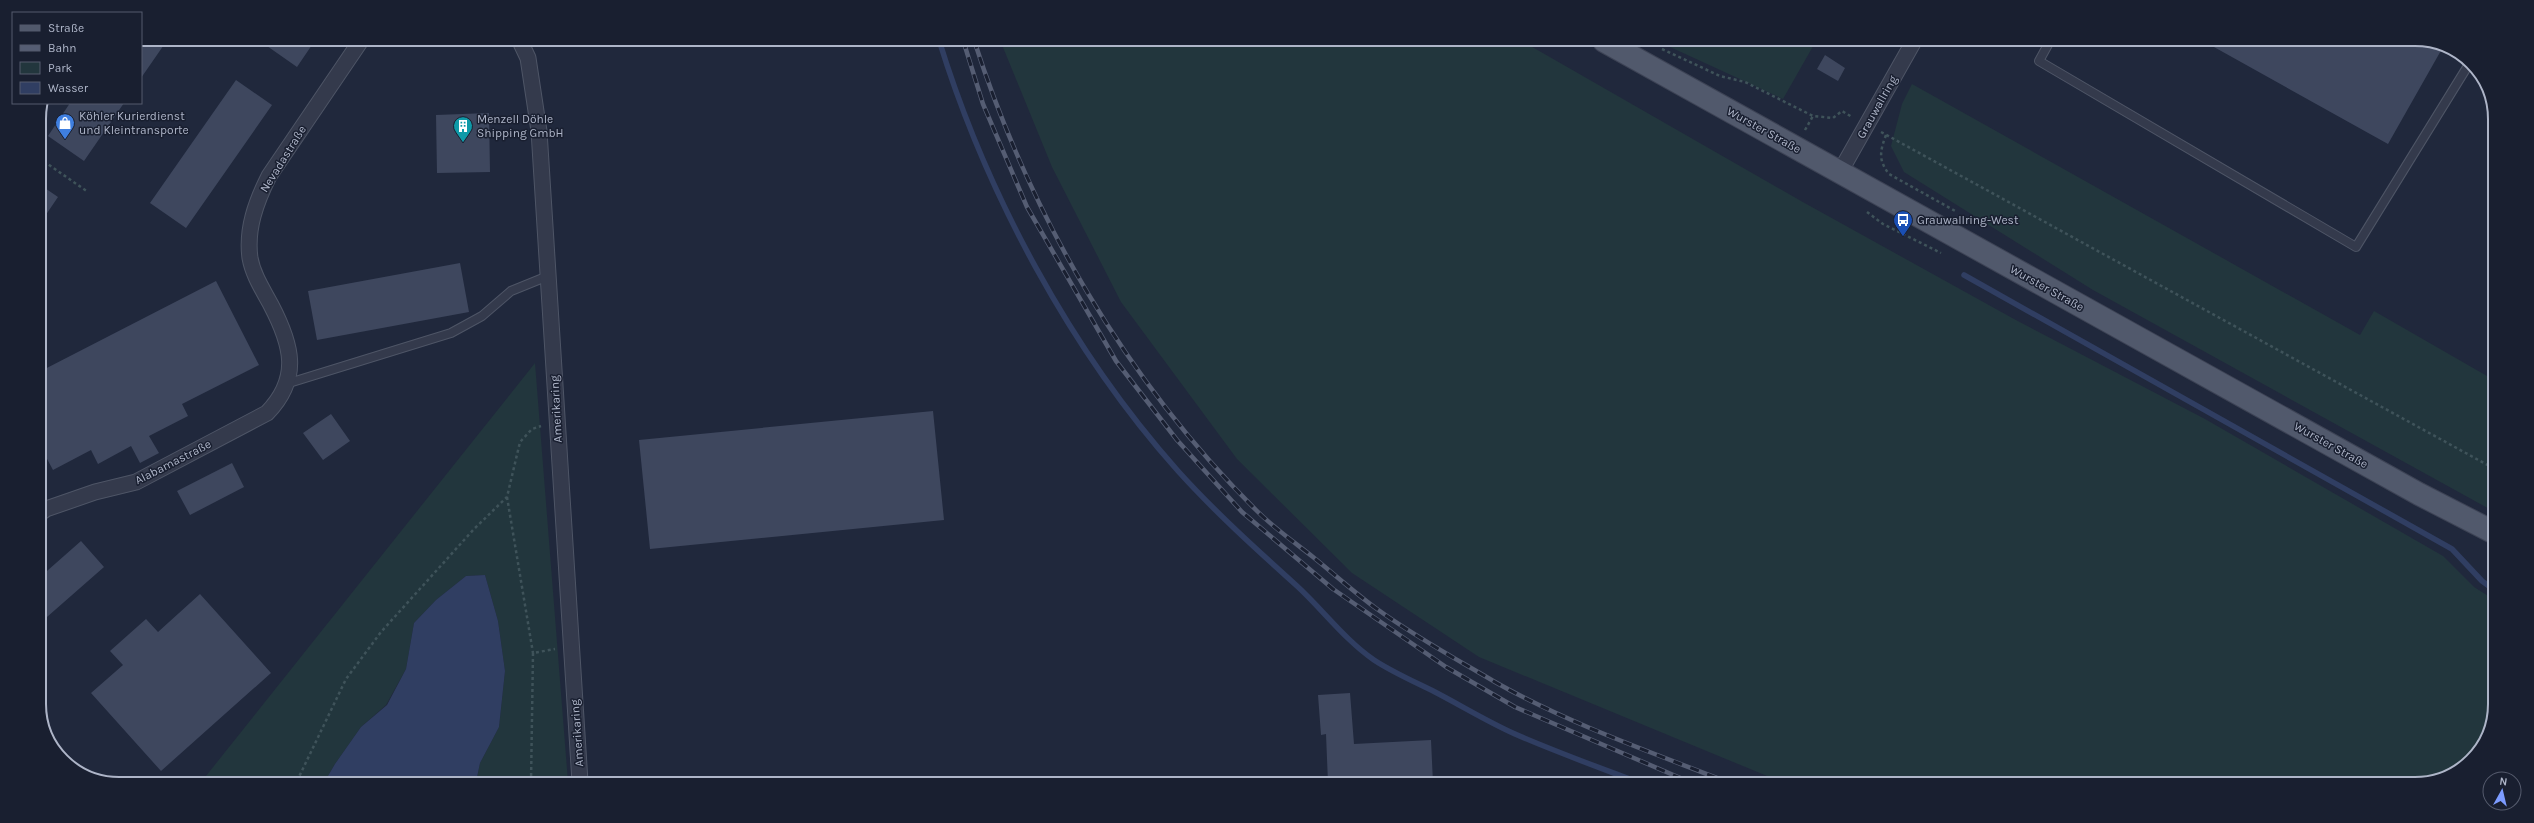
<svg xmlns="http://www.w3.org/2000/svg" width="2534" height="823" font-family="Karla,sans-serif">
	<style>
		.green { fill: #22363d }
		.water { fill: #303e62 }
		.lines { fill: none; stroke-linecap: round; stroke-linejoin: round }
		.stream { stroke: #303e62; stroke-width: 5.5 }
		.building { fill: #3e475e }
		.lane-casing { stroke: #4e5566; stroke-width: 10 }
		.street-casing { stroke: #4e5566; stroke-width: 17 }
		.primary-casing { stroke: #3d4355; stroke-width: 24 }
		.path { stroke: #3f535a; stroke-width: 2.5; stroke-dasharray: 3 3; stroke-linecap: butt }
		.lane { stroke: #343a4c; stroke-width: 8 }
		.street { stroke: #343a4c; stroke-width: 15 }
		.primary { stroke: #51596c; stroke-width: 22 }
		.rail-casing { stroke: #555d73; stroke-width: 4.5 }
		.rail { stroke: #191f30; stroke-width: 3; stroke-dasharray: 9; stroke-linecap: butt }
		.labels { text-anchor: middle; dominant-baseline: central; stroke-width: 3; stroke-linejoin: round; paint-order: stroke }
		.street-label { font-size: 12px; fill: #aeb5c8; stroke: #191f30 }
		.poi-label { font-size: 12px; fill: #aeb5c8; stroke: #191f30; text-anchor: start }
		.rim { fill: none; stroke: #aeb5c8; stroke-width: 2 }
	</style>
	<rect width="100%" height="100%" fill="#20283c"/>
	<path class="green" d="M1000,40L1522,41L1801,201L2014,319L2205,419L2443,556L2474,587L2493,599L2492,725L2464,767L2415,784L1784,783L1479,657L1352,573L1237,459L1121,302L1052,167Z
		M1657,41H1816L1783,99Z
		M1912,84L2360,335L2374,311L2494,380L2493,511L2093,290L1904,172L1891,146L1902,104Z
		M535,363L568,782H476L480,763L499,727L505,671L498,621L485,575L466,576L436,600L414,623L406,669L386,705L361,727L335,764L325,781H202Z"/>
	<path class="water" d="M485,575L498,621L505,671L499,727L480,763L476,782L325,781L335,764L361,727L387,705L406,669L414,623L436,600L466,576Z"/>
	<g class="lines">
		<path class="stream" d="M939,40C986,193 1071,351 1178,471C1215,512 1256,549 1297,586C1323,610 1345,640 1374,660C1392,672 1415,682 1435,692C1462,706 1488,722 1515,734C1556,752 1598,767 1640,783
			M1964,275L2452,549L2482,581L2493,589"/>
	</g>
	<path class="building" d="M141,39H168L141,78Z
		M257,39H316L297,67Z
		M2205,42H2436L2443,47L2388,144Z
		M1825,55L1845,68L1838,81L1817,69Z
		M236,80L272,105L186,228L150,203Z
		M70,103H124L84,161L48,136Z
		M489,113L490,172L437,173L436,115Z
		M39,184L58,197L39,225Z
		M460,263L469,312L317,340L308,291Z
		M216,281L259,365L182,404L188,416L149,436L159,453L140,463L131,446L98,464L91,450L53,470L39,444V372Z
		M933,411L944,520L650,549L639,440Z
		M331,414L350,441L323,460L303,433Z
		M232,463L244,487L190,515L177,491Z
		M81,541L104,567L39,624V578Z
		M200,594L271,673L161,771L91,693L123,665L110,651L146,619L158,632Z
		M1350,693L1354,744L1431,740L1433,783H1328L1326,734L1321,735L1318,695Z"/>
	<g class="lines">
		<defs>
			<path id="lane" d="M2050,41L2039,61L2356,247L2469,64
				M289,383L451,333L482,316L511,291L548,276"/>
			<path id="street" d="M519,39L528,58L539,131L580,782
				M1840,172L1914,41
				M39,514L46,509L95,492L136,482L267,413C301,378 292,345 271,305C263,290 253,275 250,258C246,229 256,202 269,176L362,39"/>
			<path id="primary" d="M1604,41L2419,494L2493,532"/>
		</defs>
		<use href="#lane" class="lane-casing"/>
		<use href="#street" class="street-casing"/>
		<use href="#primary" class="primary-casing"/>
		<path class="path" d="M1576,41L1586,46
			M1662,49L1720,76L1745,82L1813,116L1833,118L1842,111L1852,117
			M1805,130L1813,116
			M1881,132L2493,468
			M1886,135C1880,151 1878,160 1889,174L1957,212
			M39,158L88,192
			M1867,212L1883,224L1941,253
			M507,497L533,653
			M297,781L346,679L381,632L474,529L507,497L520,442L532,429L541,426
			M531,782L533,653L555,649"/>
		<use href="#lane" class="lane"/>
		<use href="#street" class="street"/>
		<use href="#primary" class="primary"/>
		<defs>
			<path id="rail" d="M963,40L983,104L1027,207L1116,361L1177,440L1242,512L1333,589L1446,667L1515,707L1692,783
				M974,40C1030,215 1126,381 1257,511C1274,528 1294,542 1313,557C1334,574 1355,593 1377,609C1414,636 1456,659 1495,682C1569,724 1651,752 1730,783"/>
		</defs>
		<use href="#rail" class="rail-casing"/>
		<use href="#rail" class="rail"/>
	</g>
	<defs>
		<symbol id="shop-pin" viewBox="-11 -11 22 30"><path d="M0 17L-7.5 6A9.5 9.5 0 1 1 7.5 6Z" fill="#3f7fe0" stroke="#191f30"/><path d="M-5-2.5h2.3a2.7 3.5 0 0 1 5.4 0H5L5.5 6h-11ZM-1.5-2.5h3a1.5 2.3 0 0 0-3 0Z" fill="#fff"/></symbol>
		<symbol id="building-pin" viewBox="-11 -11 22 30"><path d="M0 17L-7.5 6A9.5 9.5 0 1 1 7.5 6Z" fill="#0f9aa8" stroke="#191f30"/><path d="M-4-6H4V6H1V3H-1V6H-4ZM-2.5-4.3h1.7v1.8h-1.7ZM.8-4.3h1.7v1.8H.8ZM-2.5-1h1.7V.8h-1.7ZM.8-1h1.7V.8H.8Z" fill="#fff"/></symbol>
		<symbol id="bus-pin" viewBox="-11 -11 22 30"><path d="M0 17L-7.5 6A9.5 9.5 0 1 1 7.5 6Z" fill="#1a4fb4" stroke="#191f30"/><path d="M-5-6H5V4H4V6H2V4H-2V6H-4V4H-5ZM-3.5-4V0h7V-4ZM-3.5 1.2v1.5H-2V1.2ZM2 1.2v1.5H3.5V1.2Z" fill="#fff"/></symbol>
	</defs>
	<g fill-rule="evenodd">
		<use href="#shop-pin" x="54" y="112" width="22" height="30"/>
		<use href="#building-pin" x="452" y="115" width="22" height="30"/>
		<use href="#bus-pin" x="1892" y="209" width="22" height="30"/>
	</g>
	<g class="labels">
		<g class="street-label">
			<text transform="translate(1877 107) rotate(-61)">Grauwallring</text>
			<text transform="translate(1764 130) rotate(29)">Wurster Straße</text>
			<text transform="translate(283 159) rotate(-58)">Nevadastraße</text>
			<text transform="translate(2047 288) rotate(29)">Wurster Straße</text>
			<text transform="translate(556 409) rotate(-93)">Amerikaring</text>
			<text transform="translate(2331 445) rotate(29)">Wurster Straße</text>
			<text transform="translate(173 462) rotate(-27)">Alabamastraße</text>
			<text transform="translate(577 733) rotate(-94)">Amerikaring</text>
		</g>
		<g class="poi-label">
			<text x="79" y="116">Köhler Kurierdienst<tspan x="79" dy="14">und Kleintransporte</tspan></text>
			<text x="477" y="119">Menzell Döhle<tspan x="477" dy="14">Shipping GmbH</tspan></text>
			<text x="1917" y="220">Grauwallring-West</text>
		</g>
	</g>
	<path d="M0 0H2534V823H0ZM119 46H2415A73 73 0 0 1 2488 119V704A73 73 0 0 1 2415 777H119A73 73 0 0 1 46 704V119A73 73 0 0 1 119 46Z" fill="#191f30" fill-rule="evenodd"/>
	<path class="rim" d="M119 46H2415A73 73 0 0 1 2488 119V704A73 73 0 0 1 2415 777H119A73 73 0 0 1 46 704V119A73 73 0 0 1 119 46Z"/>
	<rect x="12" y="12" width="130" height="92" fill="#191f30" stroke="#555b6d"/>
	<rect x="20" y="25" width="20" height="6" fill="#51596c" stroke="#555b6d"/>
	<text x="48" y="32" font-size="12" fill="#aeb5c8">Straße</text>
	<rect x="20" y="45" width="20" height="6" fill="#555d73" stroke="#555b6d"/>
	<text x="48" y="52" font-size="12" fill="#aeb5c8">Bahn</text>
	<rect x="20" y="62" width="20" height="12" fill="#22363d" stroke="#555b6d"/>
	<text x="48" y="72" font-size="12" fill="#aeb5c8">Park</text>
	<rect x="20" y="82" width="20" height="12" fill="#303e62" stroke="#555b6d"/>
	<text x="48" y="92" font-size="12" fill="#aeb5c8">Wasser</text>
	<g transform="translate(2502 791) rotate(8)"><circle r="19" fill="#191f30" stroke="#555b6d"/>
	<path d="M0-3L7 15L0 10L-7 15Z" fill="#7c9bff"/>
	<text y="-6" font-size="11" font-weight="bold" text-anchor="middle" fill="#aeb5c8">N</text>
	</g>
</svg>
